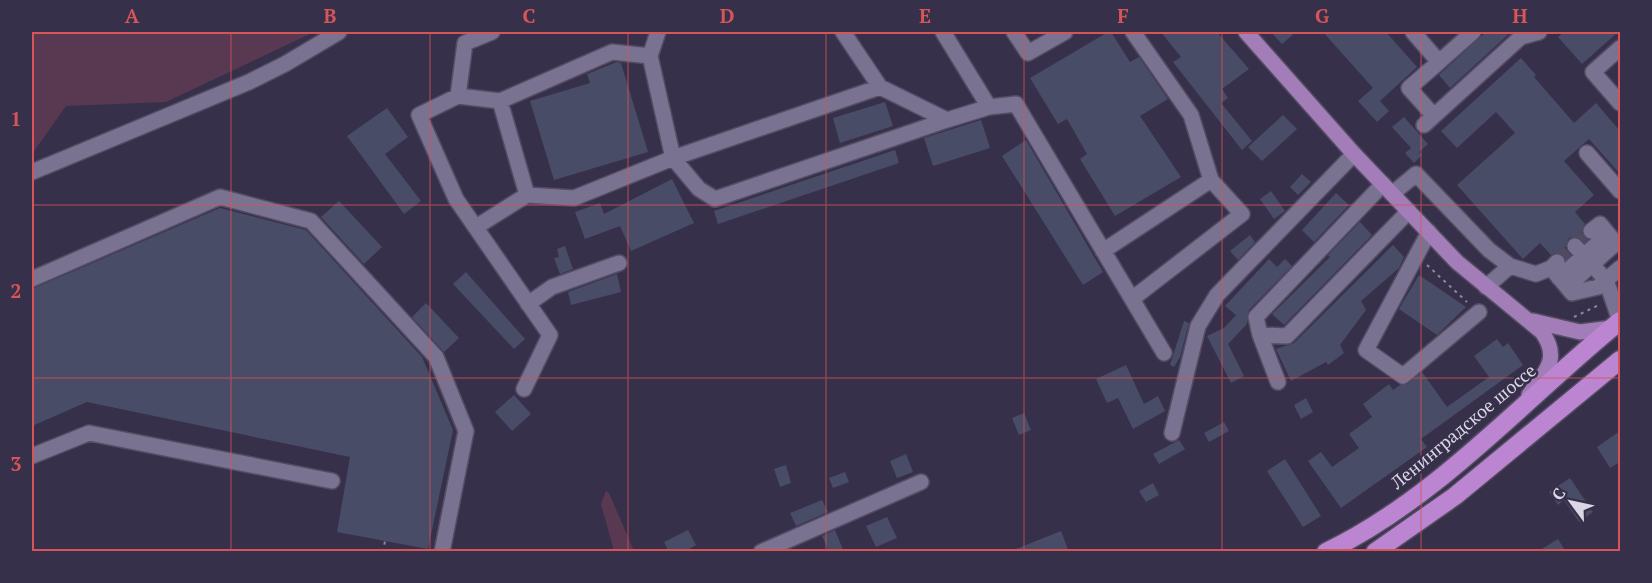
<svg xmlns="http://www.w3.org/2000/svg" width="1652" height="583" font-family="'PT Serif',serif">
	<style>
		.green { fill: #593852 }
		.building { fill: #484c67 }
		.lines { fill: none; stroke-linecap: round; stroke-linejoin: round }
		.minor-tunnel { stroke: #4f4961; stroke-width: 15; stroke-dasharray: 15 8; stroke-linecap: butt }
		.minor-casing { stroke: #534c62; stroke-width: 18 }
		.major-casing { stroke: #534c62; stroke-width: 18 }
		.highway-casing { stroke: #534c62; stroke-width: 21 }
		.path { stroke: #8e889d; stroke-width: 2; stroke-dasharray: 3 4.5; stroke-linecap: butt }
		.minor { stroke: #7a7291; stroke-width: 15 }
		.major { stroke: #a27db7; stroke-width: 15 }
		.highway { stroke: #bc85d1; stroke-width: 18 }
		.grid { fill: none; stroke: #d75458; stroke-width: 1.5; stroke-opacity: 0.55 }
		.labels { text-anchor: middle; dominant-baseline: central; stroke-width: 5; stroke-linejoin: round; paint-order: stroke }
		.street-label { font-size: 18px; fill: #dad6e6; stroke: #37304a }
		.neatline { fill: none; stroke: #d75458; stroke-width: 2 }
		.grid-label { font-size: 20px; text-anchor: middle; font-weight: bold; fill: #d75458 }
	</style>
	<rect width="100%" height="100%" fill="#37304a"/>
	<path class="green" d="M32,32H314L166,102L66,106L32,154Z
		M606,491L609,493L634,551H614L601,504Z"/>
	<path class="building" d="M1108,32H1111L1130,62L1139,57L1168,99L1140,116L1181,177L1115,216L1080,159L1087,154L1067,119L1058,124L1030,78Z
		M1161,32H1217L1249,69L1222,89L1228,98L1221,103L1252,141L1242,150L1173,62L1181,57Z
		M1271,32H1296L1282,44Z
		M1323,32H1386L1417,67L1380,101L1389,111L1377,122L1358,101L1373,88Z
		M1486,32H1511L1450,88L1439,75Z
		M1564,32H1618L1582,64L1558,37Z
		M1521,58L1536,75L1534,77L1574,123L1596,103L1620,131V174L1589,139L1564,161L1594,195L1575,212L1585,224L1581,233L1587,240L1585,242L1577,237L1569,238L1565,248L1570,255L1566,259L1559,253L1551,255L1540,243L1523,259L1457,185L1515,133L1496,112L1457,148L1441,131Z
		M617,62L621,63L648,152L554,180L530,101L590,83L587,74Z
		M885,102L893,126L840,143L833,118Z
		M387,108L408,137L385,154L421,201L404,214L347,136Z
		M1283,115L1297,129L1262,161L1248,147Z
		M1404,117L1428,144L1419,152L1422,155L1414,163L1405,153L1411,148L1392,127Z
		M981,120L990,148L933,166L924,138Z
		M1026,140L1103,272L1083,285L1002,156Z
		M895,150L899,163L718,224L714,211Z
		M1302,174L1311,182L1298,195L1290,187Z
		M672,179L694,223L631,251L620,226L585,239L575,212L600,203L604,214Z
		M1271,191L1285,211L1274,219L1260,199Z
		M1336,193L1349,205L1314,242L1302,230Z
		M339,201L382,247L364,264L321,217Z
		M220,208L306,230L422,357L453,430L428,549L337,532L350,457L87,402L32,426V289Z
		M1360,222L1372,235L1284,325L1272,314L1330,257L1328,255Z
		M1250,235L1255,242L1238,260L1230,251Z
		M1393,245L1404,257L1399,268L1361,301L1366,310L1340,345L1344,353L1328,365L1326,362L1291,381L1276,349L1294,343Z
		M565,246L573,269L560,274L554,258L559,257L557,249Z
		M1269,259L1277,267L1285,259L1292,266L1249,310L1247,324L1228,344L1244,376L1231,383L1207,336L1224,328L1236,315L1225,306Z
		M466,272L525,339L514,349L453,284Z
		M617,274L621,292L571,305L568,292Z
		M1419,275L1466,307L1437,335L1399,309Z
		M426,303L459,338L444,352L412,317Z
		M1184,321L1189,323L1180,357L1174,367L1170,365Z
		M1497,339L1503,347L1508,343L1523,365L1421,439L1427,447L1341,508L1308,461L1321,452L1332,467L1359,448L1349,434L1372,417L1363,404L1389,384L1393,390L1400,385H1406L1422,372L1447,407L1489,377L1474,356Z
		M1126,365L1144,404L1158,396L1165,411L1133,429L1118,398L1107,403L1096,379Z
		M514,395L531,414L512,431L495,412Z
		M1306,398L1313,412L1301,419L1294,405Z
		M1024,413L1031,430L1019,435L1012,418Z
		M1224,422L1229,431L1209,442L1204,433Z
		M1620,431V462L1610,468L1597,447Z
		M1179,440L1185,449L1159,464L1153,454Z
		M906,454L913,472L897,478L890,461Z
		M1285,459L1321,516L1303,527L1267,471Z
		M786,465L791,483L780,487L774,469Z
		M845,472L849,482L833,488L829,478Z
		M1570,478L1593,512L1579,522L1564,500L1558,505L1549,492Z
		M1153,483L1159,495L1146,502L1139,491Z
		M822,500L828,512L796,526L790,513Z
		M887,517L897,538L876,547L866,526Z
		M688,530L696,545L684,552H669L664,542Z
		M835,530L844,552H829L822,536Z
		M1061,531L1069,552H1011V551Z
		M1558,539L1566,552H1537Z"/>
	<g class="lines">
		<path class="minor-tunnel" d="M1557,262L1591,231"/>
		<defs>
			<path id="minor" d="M492,32L465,43L458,96L419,115L456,199L550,335L524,389
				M658,32L650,56L673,158L699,189L715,199L947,120L989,107L1016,104L1164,353
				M843,32L880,87L947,120
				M943,32L989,107
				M1014,32L1028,53L1065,32
				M1413,32L1439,62L1473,32
				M1620,48L1593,72L1620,103
				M458,96L500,101
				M1434,116L1409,88L1439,62
				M1424,125L1521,37L1539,32
				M1587,153L1620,191
				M32,172L249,82L285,64L339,32
				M1392,194L1416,174L1489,250L1510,266L1536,274L1551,268
				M527,195L500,101L612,52L650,56
				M476,227L527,195L574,198L673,158L880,87
				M1591,231L1600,224L1614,241
				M1429,232L1366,350L1403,376L1479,312
				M1575,246L1606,280L1620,321
				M1103,251L1211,180
				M1557,262L1551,268L1572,293L1598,287L1620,268
				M1559,278L1608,234
				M32,279L220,197L311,221L436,357L466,431L442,552
				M1486,287L1510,266
				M1567,287L1616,243
				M1132,299L1242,214L1211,180L1191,115L1133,32
				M528,304L552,287L619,263
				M1260,335L1287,336L1409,211
				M1278,382L1260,335L1256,317L1383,184
				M1172,433L1198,326L1217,295L1354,154
				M32,456L89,433L332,481
				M761,552L921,482"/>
			<path id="major" d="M1246,32L1354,154L1457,262L1542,332C1561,359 1545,372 1529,395
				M1533,321L1580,332L1612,328"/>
			<path id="highway" d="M1326,552C1437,499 1525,398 1620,321
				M1375,552L1455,496L1620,360"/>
		</defs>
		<use href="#minor" class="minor-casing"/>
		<use href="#major" class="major-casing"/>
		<use href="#highway" class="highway-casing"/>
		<path class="path" d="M1427,265L1467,302
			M1574,317L1599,305
			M383,552L385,541"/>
		<use href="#minor" class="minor"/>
		<use href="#major" class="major"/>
		<use href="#highway" class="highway"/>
	</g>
	<path class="grid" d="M231,32V552M430,32V552M628,32V552M826,32V552M1024,32V552M1222,32V552M1421,32V552M32,205H1620M32,378H1620"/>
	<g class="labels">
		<g class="street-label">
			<text transform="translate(1463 426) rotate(-40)">Ленинградское шоссе</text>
		</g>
	</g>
	<rect width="1652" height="583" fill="none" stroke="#37304a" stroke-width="66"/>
	<g transform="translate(1571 502) rotate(303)" stroke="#37304a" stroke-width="4.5" paint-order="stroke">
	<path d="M0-4.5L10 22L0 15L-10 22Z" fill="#dad6e6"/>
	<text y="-9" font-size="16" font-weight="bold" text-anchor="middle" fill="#dad6e6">С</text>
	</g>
	<rect x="33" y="33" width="1586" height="517" class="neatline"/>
	<g class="grid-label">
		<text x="132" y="23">A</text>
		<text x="330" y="23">B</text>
		<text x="529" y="23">C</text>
		<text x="727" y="23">D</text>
		<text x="925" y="23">E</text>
		<text x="1123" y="23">F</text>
		<text x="1322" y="23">G</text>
		<text x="1520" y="23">H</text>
		<text x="16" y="126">1</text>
		<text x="16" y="298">2</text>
		<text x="16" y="471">3</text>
	</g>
</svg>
